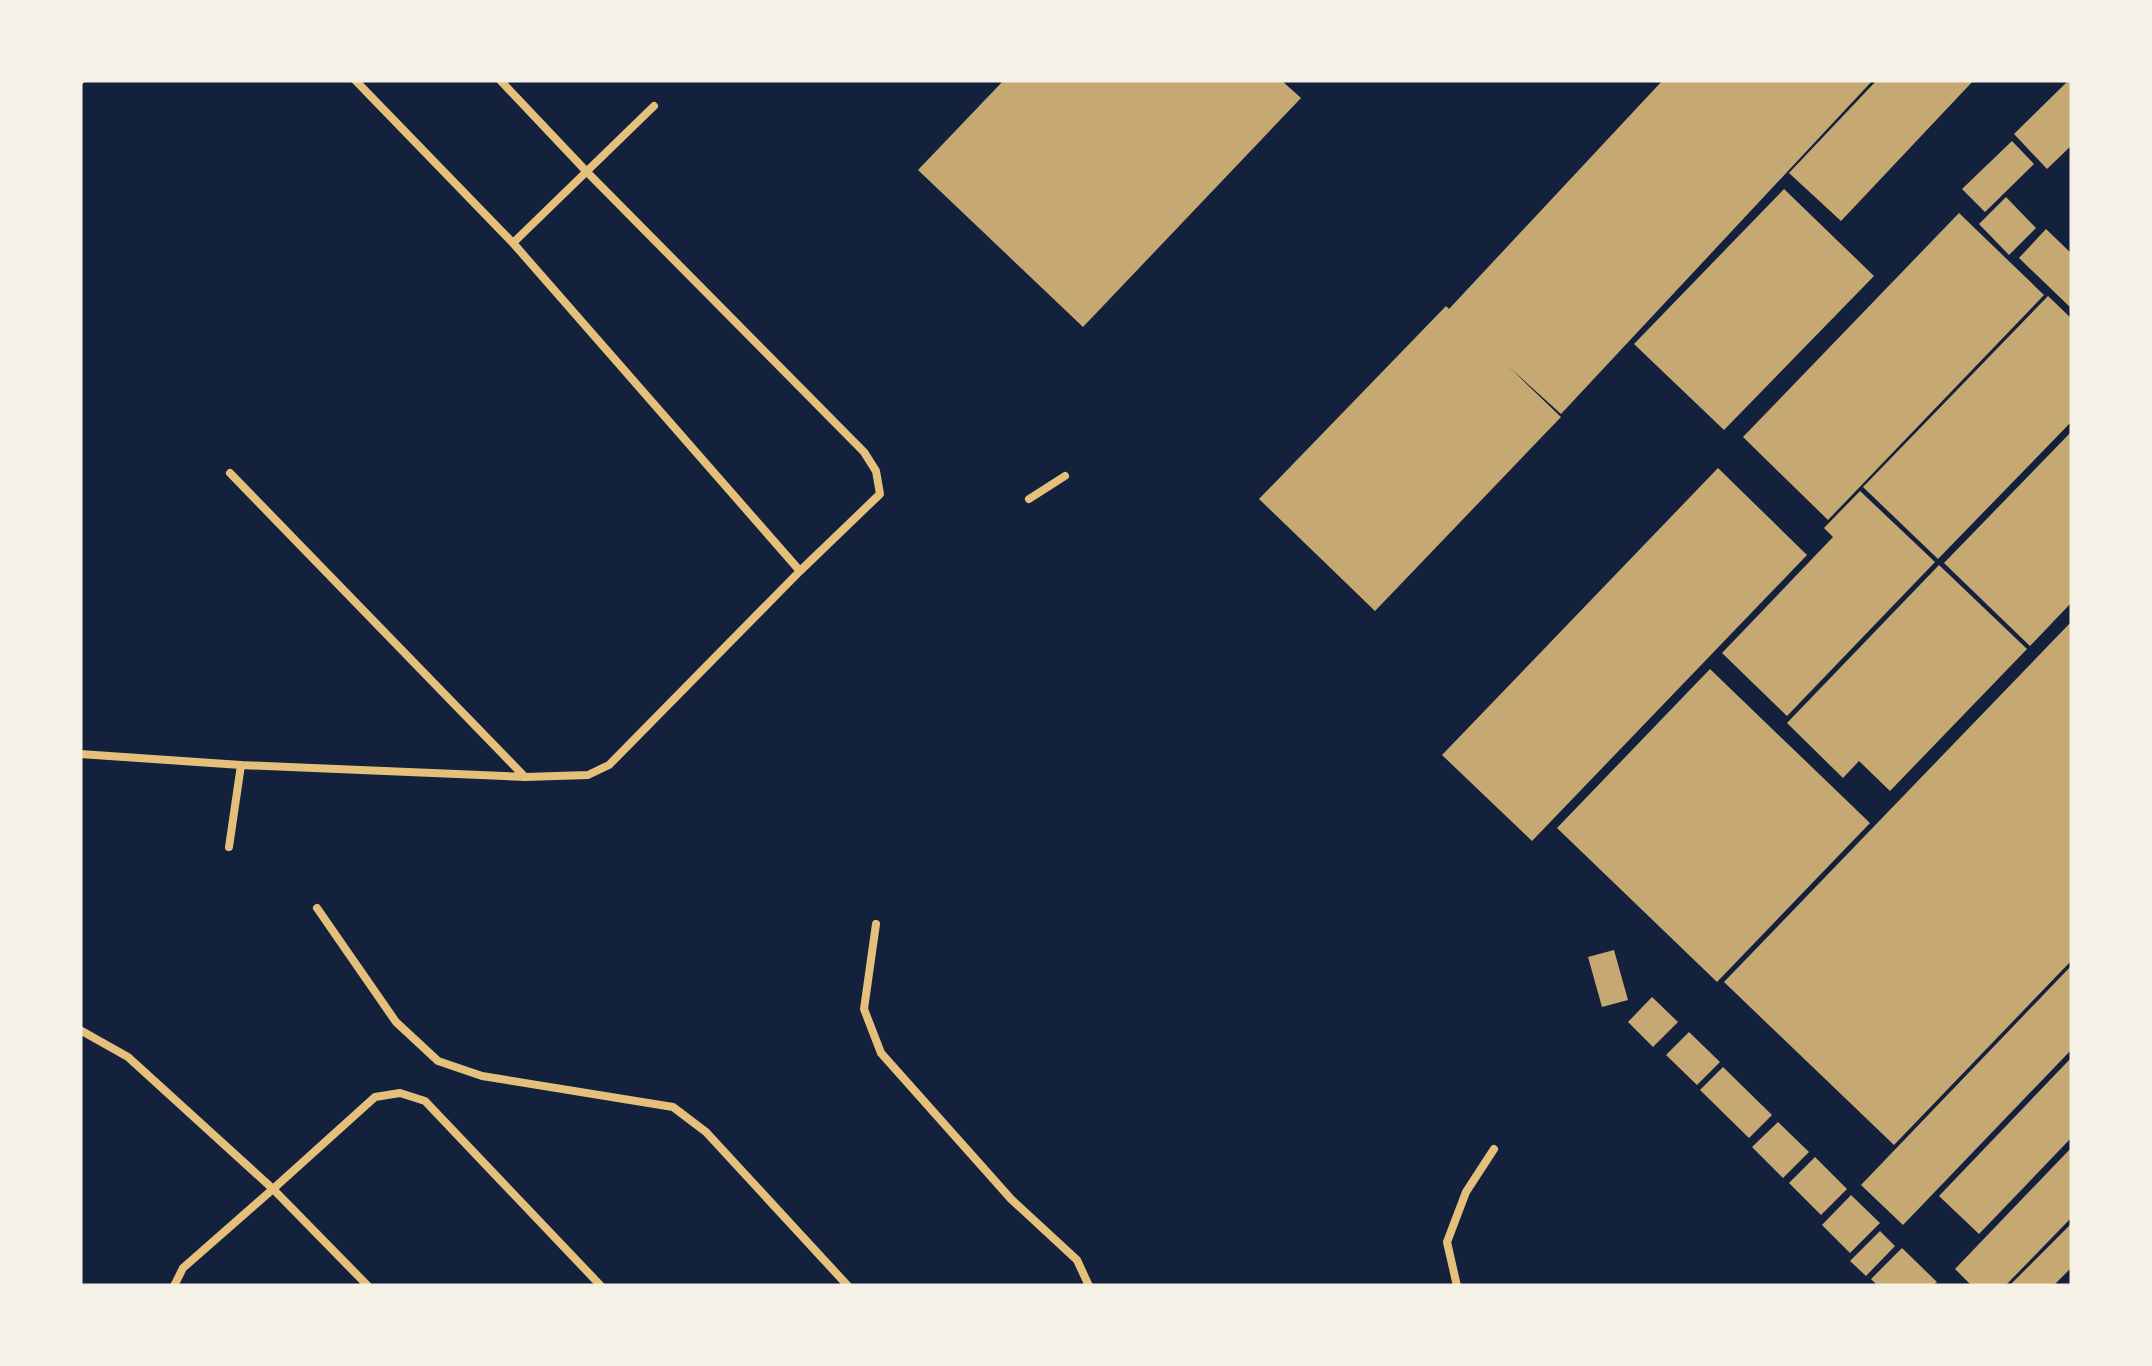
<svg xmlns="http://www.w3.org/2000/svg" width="2152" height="1366" font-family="'DM Sans',sans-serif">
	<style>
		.building { fill: #c6a872 }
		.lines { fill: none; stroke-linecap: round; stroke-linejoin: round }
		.service { stroke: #e5c07b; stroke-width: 8 }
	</style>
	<rect width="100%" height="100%" fill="#14213d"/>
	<path class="building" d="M1004,80H1281L1301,98L1083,327L918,170Z
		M1663,80H1873L1561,414L1508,366L1561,417L1375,611L1259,499L1446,306L1449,309Z
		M1877,80H1974L1841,221L1789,173Z
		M2069,80H2072V145L2047,169L2014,134Z
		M2012,141L2034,164L1985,212L1962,189Z
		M1784,189L1874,276L1724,430L1634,344Z
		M2006,197L2036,228L2009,255L1979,224Z
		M1959,213L2044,295L1828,520L1743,437Z
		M2046,229L2072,254V309L2019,258Z
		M2048,296L2072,319V421L1938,559L1863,487Z
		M2072,431V602L2030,646L1944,563Z
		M1718,468L1807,555L1532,841L1442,755Z
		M1860,491L1935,562L1787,716L1722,653L1833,537L1824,528Z
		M1939,565L2027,649L1890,791L1859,761L1843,778L1787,723Z
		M2072,621V960L1894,1145L1724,982Z
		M1710,669L1870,823L1717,982L1557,828Z
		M1614,950L1628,1000L1602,1007L1588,957Z
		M2072,965V1049L1903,1225L1861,1185Z
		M1652,997L1678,1022L1653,1047L1628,1022Z
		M1689,1032L1720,1062L1697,1085L1666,1055Z
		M2072,1057V1137L1979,1234L1939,1196Z
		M1723,1067L1772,1115L1749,1138L1700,1090Z
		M1778,1122L1809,1152L1783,1178L1752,1147Z
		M2072,1147V1217L2005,1286H1972L1955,1269Z
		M1815,1157L1847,1189L1821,1215L1789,1183Z
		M1851,1195L1880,1223L1850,1253L1822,1225Z
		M2072,1223V1267L2053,1286H2009Z
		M1880,1231L1895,1246L1866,1276L1850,1261Z
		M1902,1248L1937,1282L1932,1286H1878L1871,1279Z"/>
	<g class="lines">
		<path class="service" d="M355,80L513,243L800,571
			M80,81L81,80
			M513,243L654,106
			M230,473L525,777
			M1029,499L1065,476
			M80,754L241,765L525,777L588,775L609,765L800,571L880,494L876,471L864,452L587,172L500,80
			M229,847L241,765
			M317,908L396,1022L438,1061L482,1076L673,1107L706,1132L848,1286
			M876,924L864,1009L881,1053L1011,1199L1077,1260L1089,1286
			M80,1030L128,1057L273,1189L375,1097L400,1093L425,1101L601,1286
			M174,1286L183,1268L273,1189L368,1286
			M1457,1286L1447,1242L1466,1192L1494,1149"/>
	</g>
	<rect width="2152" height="1366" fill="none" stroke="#f6f1e7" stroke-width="165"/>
</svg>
